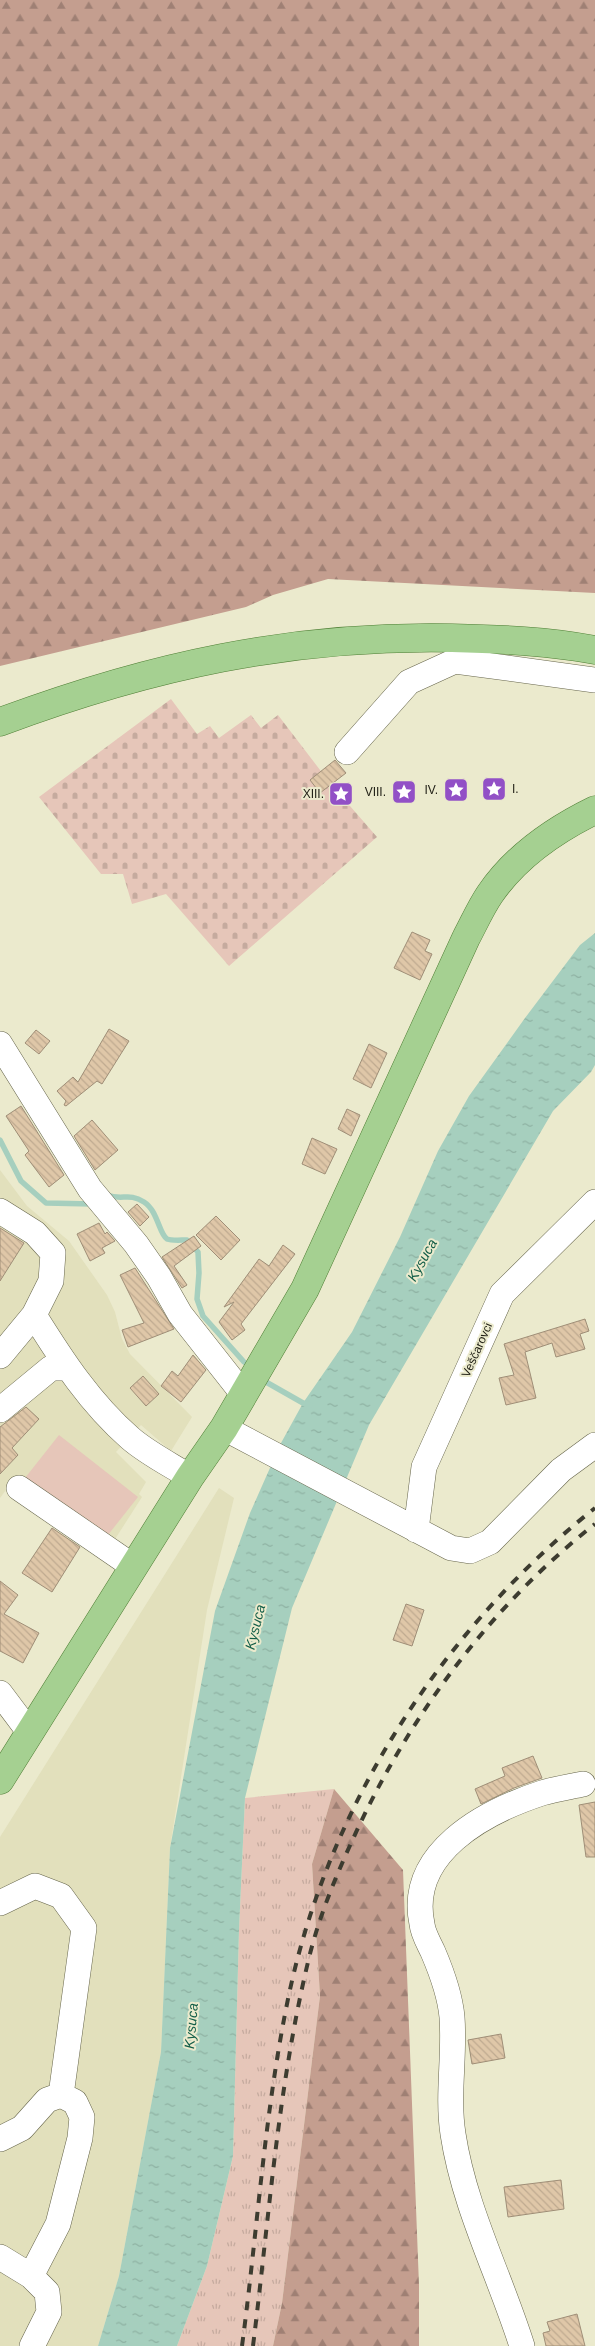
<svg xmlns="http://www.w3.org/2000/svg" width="595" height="2346" font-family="Arial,sans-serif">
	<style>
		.built { fill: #e2e0bc }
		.grass { fill: url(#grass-tufts) }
		.forest { fill: url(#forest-firs) }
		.cemetery { fill: url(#cemetery-stones) }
		.garden { fill: #e6c6b9 }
		.water { fill: url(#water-ripples) }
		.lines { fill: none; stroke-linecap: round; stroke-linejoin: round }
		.stream { stroke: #a6cfbe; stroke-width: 5.5 }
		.building { fill: url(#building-back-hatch); stroke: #9f8e77 }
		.minor-casing { stroke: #66654b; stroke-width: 26 }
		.major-casing { stroke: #4f7e35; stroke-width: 29 }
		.minor { stroke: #fff; stroke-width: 25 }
		.major { stroke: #a5d091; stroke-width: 28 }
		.rail { stroke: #3d3c30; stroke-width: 4; stroke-dasharray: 9 9; stroke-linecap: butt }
		.labels { text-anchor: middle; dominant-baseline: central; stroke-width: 4; stroke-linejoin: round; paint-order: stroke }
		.poi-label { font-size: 12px; fill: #1f1e14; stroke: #ebeacd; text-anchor: end }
		.street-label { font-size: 12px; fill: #1f1e14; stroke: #ebeacd }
		.water-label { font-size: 14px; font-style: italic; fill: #135e48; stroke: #ebeacd }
	</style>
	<defs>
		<pattern id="grass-tufts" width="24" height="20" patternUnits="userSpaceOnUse" patternTransform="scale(1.25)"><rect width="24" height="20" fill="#e6c6b9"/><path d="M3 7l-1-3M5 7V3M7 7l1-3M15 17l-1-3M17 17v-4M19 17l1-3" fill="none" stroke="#c5aa9e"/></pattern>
		<pattern id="forest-firs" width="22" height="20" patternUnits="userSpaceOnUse" patternTransform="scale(1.25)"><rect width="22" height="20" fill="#c49e8f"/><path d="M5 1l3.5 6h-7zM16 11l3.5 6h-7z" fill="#9f8074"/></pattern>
		<pattern id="cemetery-stones" width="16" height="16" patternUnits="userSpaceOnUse" patternTransform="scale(1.25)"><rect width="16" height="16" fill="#e6c6b9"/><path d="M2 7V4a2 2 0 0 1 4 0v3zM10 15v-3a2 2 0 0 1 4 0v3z" fill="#c5aa9e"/></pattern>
		<pattern id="water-ripples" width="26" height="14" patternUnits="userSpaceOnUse" patternTransform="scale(1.25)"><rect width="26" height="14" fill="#a6cfbe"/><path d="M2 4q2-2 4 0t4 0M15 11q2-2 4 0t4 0" fill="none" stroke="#8eb1a2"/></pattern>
		<pattern id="building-back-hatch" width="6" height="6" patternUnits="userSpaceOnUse" patternTransform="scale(1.25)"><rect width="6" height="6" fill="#dfc7a8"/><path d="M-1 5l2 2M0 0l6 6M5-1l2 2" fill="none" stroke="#bfaa90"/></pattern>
	</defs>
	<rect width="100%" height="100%" fill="#ebeacd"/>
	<path class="built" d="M0,1170L27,1206L69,1241L107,1295L115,1312L122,1339L130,1354L192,1417L171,1451L141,1425L116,1452L146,1482L139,1494L142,1497L110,1547L14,1479L0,1498Z
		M219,1488L234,1498L207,1610L170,1848L161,2052L119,2276L98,2346H0V1837Z"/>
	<path class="grass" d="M334,1789L312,1864L320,1996L282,2303L273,2346H177L207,2266L233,2156L239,1930L245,1798Z"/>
	<path class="forest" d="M0,0H595V593L328,579L273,595L246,607L0,666Z
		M334,1789L403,1870L419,2285V2346H273L282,2303L320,1996L312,1864Z"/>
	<path class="cemetery" d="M171,699L197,734L210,726L219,738L251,715L261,728L278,715L330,783L377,837L229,966L166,894L132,904L123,874H101L39,797Z"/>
	<path class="garden" d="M59,1435L138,1497L104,1540L25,1478Z"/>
	<path class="water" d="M595,933V1065L591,1072L553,1111L369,1425L292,1608L245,1798L239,1930L233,2156L207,2266L177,2346H98L119,2276L161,2052L170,1848L215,1611L250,1513L281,1443L303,1403L352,1332L400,1237L438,1151L469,1096L525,1018L580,945Z"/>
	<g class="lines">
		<path class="stream" d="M0,1140L21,1181L46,1203L92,1204
			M107,1195C123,1201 128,1192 144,1202C158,1211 159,1234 167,1239C172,1241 181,1240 187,1240L198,1252L199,1273L197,1299L203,1316L244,1362
			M266,1382L303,1403L310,1405"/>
	</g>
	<path class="building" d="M335,760L346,773L320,793L310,780Z
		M412,932L430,940L425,951L432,954L420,980L394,968Z
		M109,1029L129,1041L102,1084L97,1081L66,1106L64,1105L66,1101L57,1091L73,1077L78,1082Z
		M36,1030L50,1041L39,1054L25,1043Z
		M369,1044L387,1053L371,1088L353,1079Z
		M21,1106L64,1175L49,1187L25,1155L29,1151L6,1116Z
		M347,1109L360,1115L351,1136L338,1129Z
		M92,1120L118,1150L95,1170L74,1136Z
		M312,1138L337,1149L325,1174L302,1164Z
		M137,1204L149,1217L140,1226L128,1212Z
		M216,1216L240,1240L221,1260L196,1235Z
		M99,1223L105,1234L107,1232L115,1241L102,1248L105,1253L90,1261L77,1234Z
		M0,1228L24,1243L0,1281Z
		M194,1236L201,1246L174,1266L187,1285L182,1288L162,1257Z
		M283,1245L295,1254L241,1324L245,1330L232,1340L219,1322L234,1302L224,1307L259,1259L269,1266Z
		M135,1268L174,1329L128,1347L122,1330L144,1323L120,1275Z
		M585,1319L589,1331L580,1334L585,1349L556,1357L552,1343L525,1352L536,1398L506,1405L499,1378L514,1375L504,1344Z
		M193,1355L206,1370L181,1402L161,1386L172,1371L178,1376Z
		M143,1376L159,1394L146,1406L130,1388Z
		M26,1407L39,1419L12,1448L18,1455L0,1474V1427Z
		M52,1528L80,1547L52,1592L22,1573Z
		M0,1581L18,1595L4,1614L39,1633L23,1663L0,1651Z
		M406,1604L424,1610L412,1646L393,1640Z
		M533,1756L542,1778L514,1788L481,1804L475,1789L505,1776L502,1768Z
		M595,1802V1857H586L579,1805Z
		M501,2034L505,2058L472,2064L468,2040Z
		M561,2180L564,2209L508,2217L504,2187Z
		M577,2314L585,2346H546L543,2333L550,2331L547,2322Z"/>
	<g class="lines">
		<defs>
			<path id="minor" d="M347,752L409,682L455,661L595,680
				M0,1044L90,1189L136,1244L159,1277L180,1314L243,1394
				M0,1211L35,1233L53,1253L51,1281L34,1315L0,1356
				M34,1315C62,1360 90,1403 130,1438C147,1453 171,1465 190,1477
				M0,1410L51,1368H68
				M224,1428L451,1548L470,1551L490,1542L561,1470L595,1445
				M19,1488L134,1567
				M416,1530L424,1467L502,1294L595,1202
				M0,1693L30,1733
				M0,1903L35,1886L61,1896L84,1928L61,2095
				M0,2139L22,2128L47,2100L61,2095L75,2102L82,2117L80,2138L58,2224L31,2276L0,2257
				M31,2276L47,2292L49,2312L32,2346
				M522,2346C500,2276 464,2207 453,2134C447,2095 455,2056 452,2017C450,1995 442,1973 433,1952C429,1943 423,1934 422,1924C407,1853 484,1812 542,1793C555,1789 569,1787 583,1784"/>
			<path id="major" d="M0,722C150,666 291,635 452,638C499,639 548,641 595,650
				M0,1780L190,1477L224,1428L305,1289L466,938C474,923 481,907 490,894C516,856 554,830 595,810"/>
		</defs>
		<use href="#minor" class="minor-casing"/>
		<use href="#major" class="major-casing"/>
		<use href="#minor" class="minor"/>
		<use href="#major" class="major"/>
		<path class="rail" d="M242,2346C257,2234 264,2120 286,2009C324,1812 439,1632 595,1508
			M253,2346C269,2218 278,2087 308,1962C319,1915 338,1871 358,1828C413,1711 493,1604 595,1524"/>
	</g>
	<defs>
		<symbol id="sight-square" viewBox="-11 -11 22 22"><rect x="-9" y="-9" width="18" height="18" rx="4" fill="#9250c6" stroke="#ebeacd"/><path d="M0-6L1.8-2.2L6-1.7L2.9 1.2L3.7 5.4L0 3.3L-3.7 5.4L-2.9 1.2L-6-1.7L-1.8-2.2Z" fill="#fff"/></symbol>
	</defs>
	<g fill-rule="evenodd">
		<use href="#sight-square" x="480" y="775" width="28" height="28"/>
		<use href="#sight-square" x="442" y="776" width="28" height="28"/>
		<use href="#sight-square" x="390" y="778" width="28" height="28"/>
		<use href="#sight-square" x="327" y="780" width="28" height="28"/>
	</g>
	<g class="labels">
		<g class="poi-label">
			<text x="512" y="789" text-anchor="start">I.</text>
			<text x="438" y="790">IV.</text>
			<text x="386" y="792">VIII.</text>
			<text x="324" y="794">XIII.</text>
		</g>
		<g class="street-label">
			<text transform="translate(477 1350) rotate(-66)">Veščarovci</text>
		</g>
		<g class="water-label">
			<text transform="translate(422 1260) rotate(-61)">Kysuca</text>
			<text transform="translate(255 1627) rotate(-76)">Kysuca</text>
			<text transform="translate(191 2026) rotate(-85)">Kysuca</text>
		</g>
	</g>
</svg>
